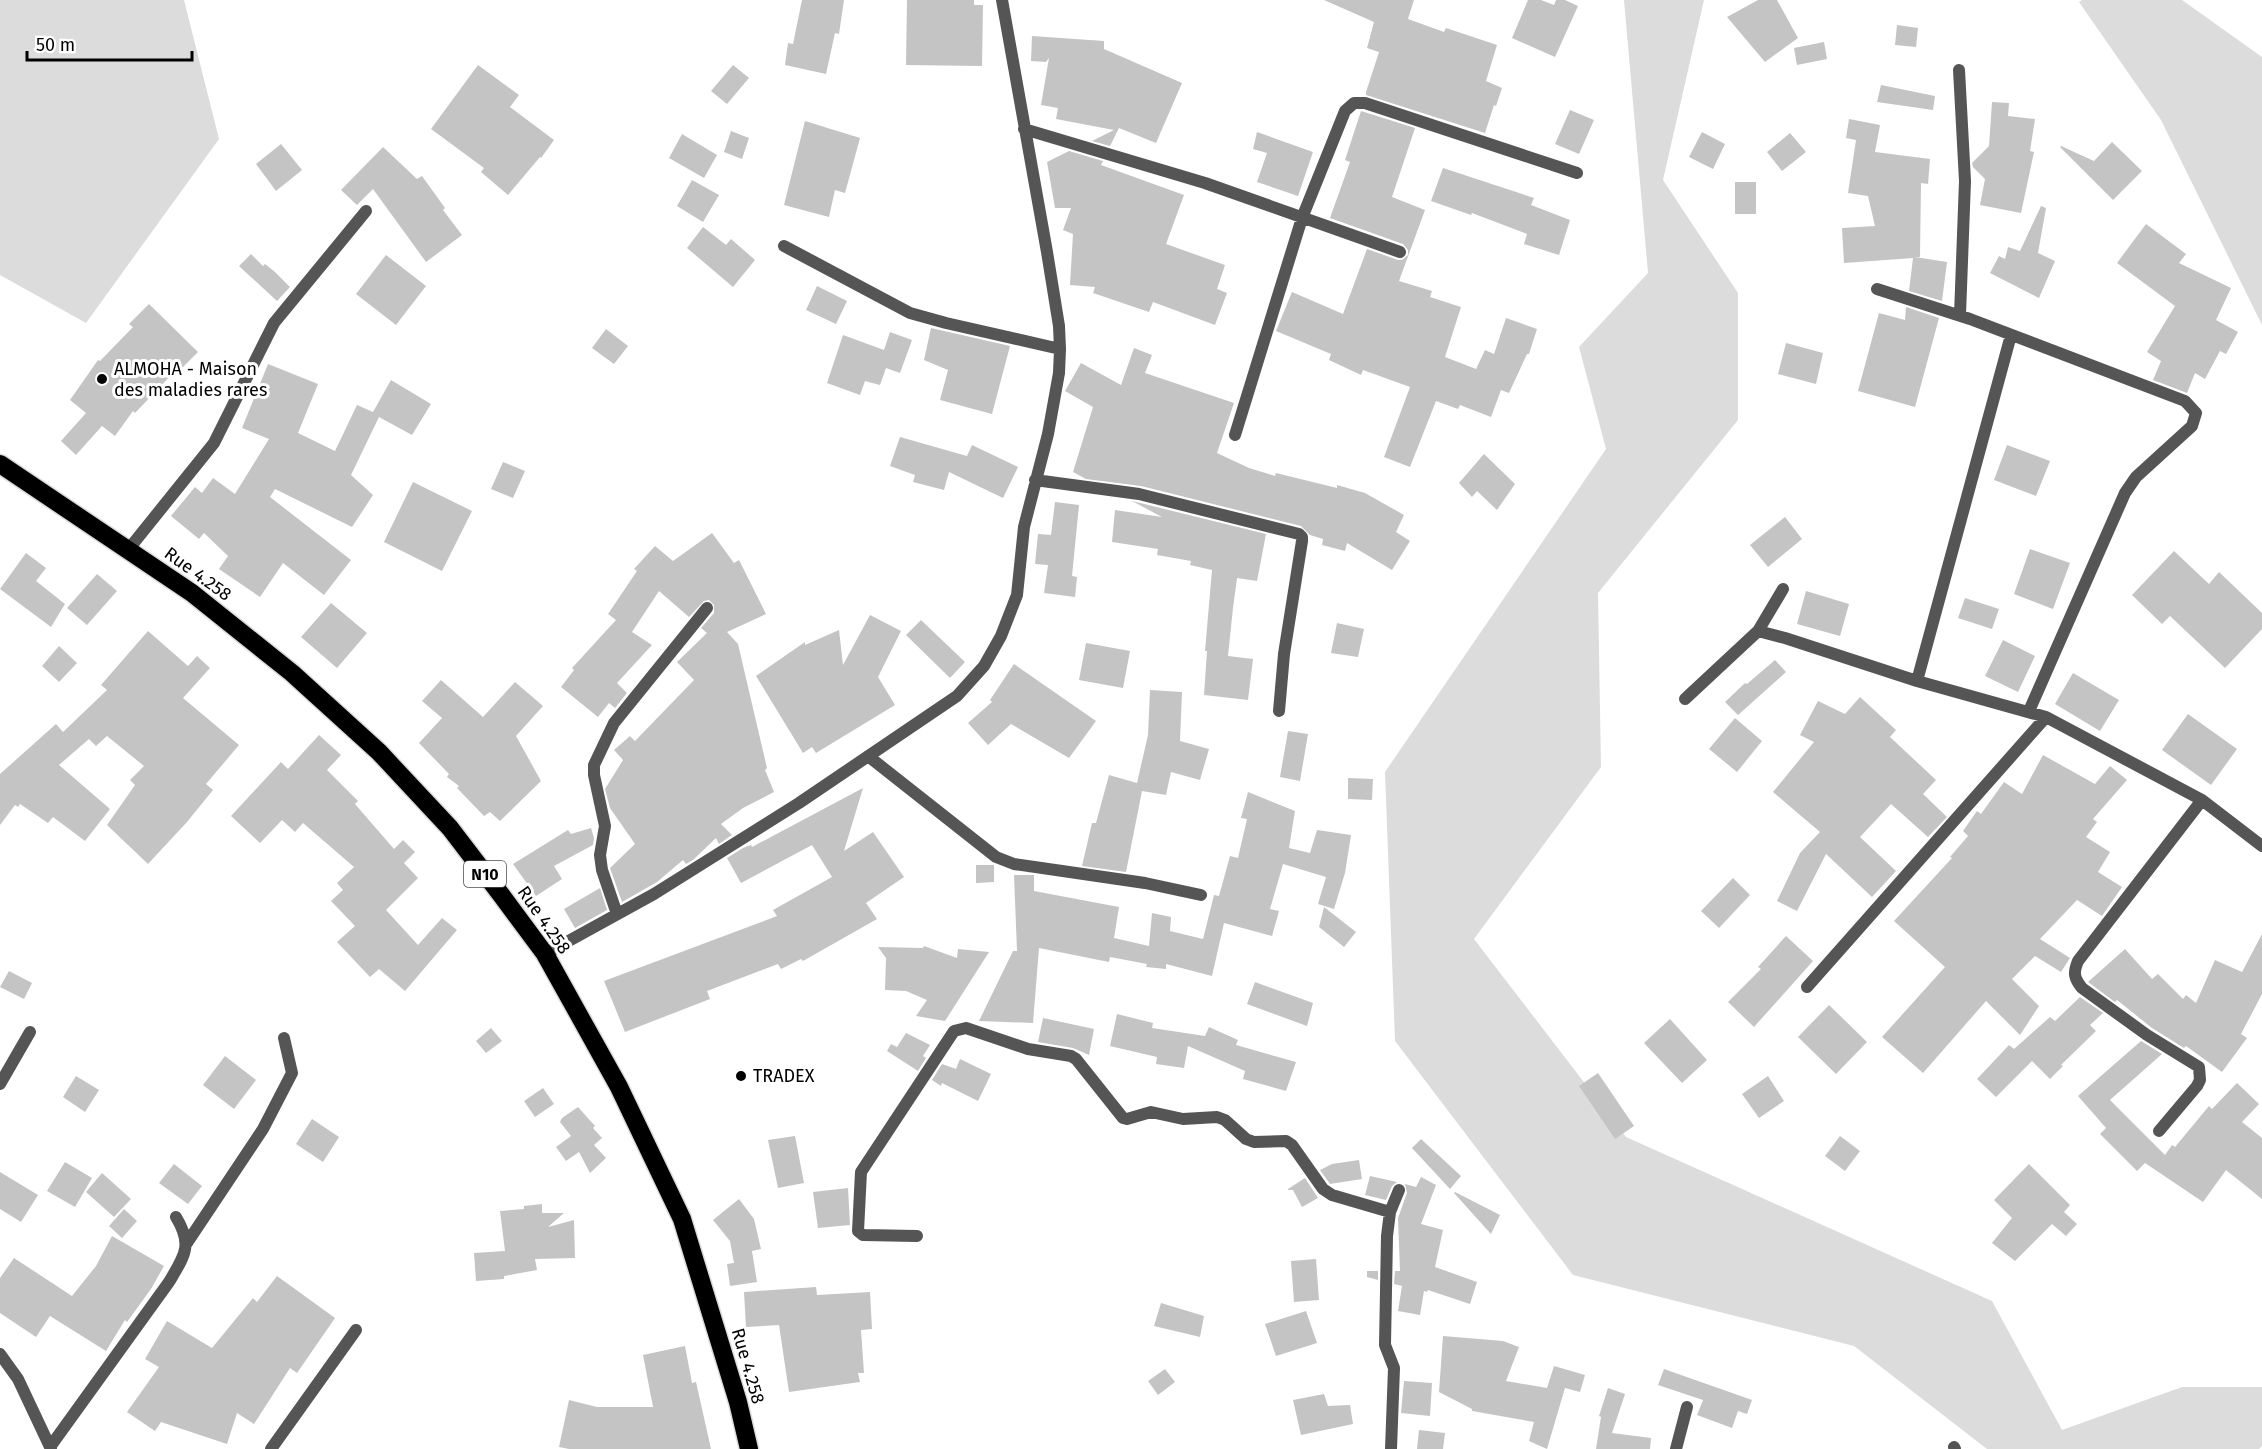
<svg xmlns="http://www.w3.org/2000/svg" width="2262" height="1449" font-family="'Fira Sans',sans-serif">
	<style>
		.green { fill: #dcdcdc }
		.building { fill: #c4c4c4 }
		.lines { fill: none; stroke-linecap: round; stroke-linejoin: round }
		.highway-casing { stroke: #dbdbdb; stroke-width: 21 }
		.street { stroke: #555; stroke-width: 12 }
		.highway { stroke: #000; stroke-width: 18 }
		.poi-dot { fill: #000; stroke: #fff; stroke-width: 2 }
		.labels { text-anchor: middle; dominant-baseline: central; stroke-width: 6; stroke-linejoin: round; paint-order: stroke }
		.shield { fill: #fff; stroke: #4c4c4c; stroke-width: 1.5 }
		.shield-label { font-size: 16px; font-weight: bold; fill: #000 }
		.poi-label { font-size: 18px; fill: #000; stroke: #fff; text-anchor: start }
		.street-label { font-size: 18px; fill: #000; stroke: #fff }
	</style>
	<rect width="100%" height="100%" fill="#fff"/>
	<path class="green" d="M0,0H184L219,139L86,323L0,275Z
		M1624,0H1704L1663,180L1738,293V420L1598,593L1601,767L1474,939L1626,1137L1992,1301L2062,1430L2182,1387H2262V1446L2259,1449H1987L1854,1346L1573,1275L1395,1041L1385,772L1606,449L1579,347L1648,273Z
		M2082,0H2182L2262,57V325L2161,120L2079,2Z"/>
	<path class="building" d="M802,0H844L839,34L835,33L826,74L785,65L788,43L793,44Z
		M907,0H974V5H983L982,66L906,65Z
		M1324,0H1414L1408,19L1444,32L1446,28L1497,45L1486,81L1502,88L1496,106L1494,105L1485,133L1366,95V92L1379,52L1367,48L1374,22Z
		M1528,0H1541L1554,5L1556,0H1565L1578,6L1555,57L1512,38Z
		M1758,0H1777L1798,38L1765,62L1727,17Z
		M1897,25L1918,28L1916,47L1895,45Z
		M1032,36L1104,41V49L1182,83L1156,143L1119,128L1110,146L1092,141L1114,130L1056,119L1058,108L1041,105L1049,58L1046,62L1031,61Z
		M1824,42L1827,59L1797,65L1794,48Z
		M478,65L519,95L510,107L554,140L541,158L540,157L508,195L481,172L484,168L431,129Z
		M733,65L749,78L727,104L711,91Z
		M1881,85L1935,96L1933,110L1877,102Z
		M1992,102L2009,103L2008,116L2035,119L2030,151L2034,152L2021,213L1980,205L1985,179L1973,167L1972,163L1989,146Z
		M1570,110L1594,120L1579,154L1555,144Z
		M1361,111L1415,128L1392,197L1425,210L1399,281L1432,291L1430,297L1461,307L1445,357L1476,369L1485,350L1494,354L1506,318L1537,329L1529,354H1527L1509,393L1501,390L1491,417L1460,405L1458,409L1436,401L1410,467L1384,457L1410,387L1363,370L1361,375L1329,360L1331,354L1276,331L1292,292L1343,314L1367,249L1398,260H1402L1408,255V250L1403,244L1330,218L1350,162L1345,160Z
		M1849,119L1880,125L1875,152L1930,159L1928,184L1921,183L1920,257H1915L1947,262L1942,301L1909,291L1913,258L1844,263L1842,228L1875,226L1868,196L1848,193L1856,140L1846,138Z
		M805,121L860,138L845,193L835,190L829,217L784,205Z
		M731,131L749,138L742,159L724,152Z
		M1257,132L1313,152L1298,196L1257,182L1267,153L1253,149Z
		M1702,132L1725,144L1713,169L1689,157Z
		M1790,133L1806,152L1782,171L1767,152Z
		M682,134L717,155L704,178L669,158Z
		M2112,142L2142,171L2113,200L2060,147L2061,146L2094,161Z
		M281,144L302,170L276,191L256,164Z
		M383,147L417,179L422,176L445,208L443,210L462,235L426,262L373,189L357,205L341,190Z
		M1069,151L1103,161L1101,165L1184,195L1166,244L1225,265L1217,289L1227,293L1215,325L1153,302L1149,312L1093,293L1095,287L1070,285L1073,234L1063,230L1071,208H1055L1047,162Z
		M1443,168L1534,198L1531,205L1570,220L1559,255L1524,244L1527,234L1472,213L1471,215L1431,201Z
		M692,180L719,195L703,222L677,206Z
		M1735,182H1756V214H1735Z
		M2041,206L2046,208L2038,253L2055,261L2039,298L1990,273L1999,256L2005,259L2008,247L2020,251Z
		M2146,224L2186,254L2179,263L2231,288L2216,320L2238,332L2226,354L2220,351L2205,379L2195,373L2187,393L2153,380L2161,361L2147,352L2175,306L2117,263Z
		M703,227L726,245L731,239L755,260L733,287L687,248Z
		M251,254L263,266L265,264L275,272L290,287L277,301L239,266Z
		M386,255L426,286L396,325L356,294Z
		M817,286L847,301L836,324L806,310Z
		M149,304L198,352L178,372L176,370L135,413L133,411L115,436L102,426L76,455L61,441L86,413L70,400L98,360L100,361L133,327L129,324Z
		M1906,307L1939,318L1915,407L1858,391L1879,313L1905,320Z
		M931,328L1010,346L992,414L940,400L948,370L924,360Z
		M606,329L628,346L614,364L592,348Z
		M890,332L912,340L900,373L886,368L880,385L865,381L860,395L827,383L843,335L884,350Z
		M1786,343L1823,353L1816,384L1778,374Z
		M1134,348L1152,355L1145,373L1234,403L1217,453L1249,468L1275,476L1276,473L1337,488V485L1365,493L1404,515L1396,532L1410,541L1392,570L1347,543L1345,551L1322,545L1323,539L1310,535L1301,526L1141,486L1086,479L1073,472L1093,407L1065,391L1081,363L1121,385Z
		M268,364L318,384L298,433L335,451L357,405L373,412L391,380L431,404L412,435L379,417L351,475L373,495L352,527L275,489L270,497L351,560L324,595L283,563L260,597L219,569L228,556L204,533L199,539L171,516L195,487L202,493L213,478L235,494L269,439L242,428Z
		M900,437L967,456L972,445L1018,467L1003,498L949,472L944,490L913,482L915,475L890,466Z
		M2007,445L2050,461L2036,496L1994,480Z
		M1484,454L1515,484L1497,510L1477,491L1472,497L1459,483Z
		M503,462L525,471L513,498L491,489Z
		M413,482L472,511L442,571L384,542Z
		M1132,501L1266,534L1257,581L1237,578L1233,608L1228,656L1253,659L1248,700L1204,695L1207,651H1205L1212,570L1190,565L1191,561L1157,555L1158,549L1112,542L1115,510L1162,517Z
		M1055,502L1079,505L1072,576L1077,577L1075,597L1044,593L1048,565L1035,564L1038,534L1051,535Z
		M1785,517L1802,539L1768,567L1750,545Z
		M712,533L734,563L739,560L766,614L727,632L738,644L767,768L765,770L774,792L743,808L721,824L732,835L719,844L716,838L693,860L686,864L683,860L657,882L622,902L610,868L635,844L610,808L605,789L623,760L614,750L630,736L635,741L694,680L677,662L707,633L701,628L714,613V605L709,600L704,601L689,617L659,591L632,632L652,645L617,683L627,693L615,708L609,703L598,717L561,687L574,670L572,668L616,620L608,614L637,571L634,569L655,546L673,561Z
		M2030,549L2070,563L2053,609L2014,594Z
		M2174,551L2209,584L2219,572L2262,613V629L2225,668L2170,616L2162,624L2132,595Z
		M26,553L46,568L36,581L65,604L51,627L0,589Z
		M97,574L117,591L87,625L67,608Z
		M1806,591L1849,604L1840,636L1797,624Z
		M1965,598L1999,609L1992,629L1958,618Z
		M331,603L367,633L337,668L301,637Z
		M870,615L901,631L878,677L895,705L816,753L812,747L803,753L756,676L805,642V645L839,630L843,665Z
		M921,620L965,662L950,678L906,635Z
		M1337,623L1364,629L1358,657L1331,653Z
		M148,631L188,666L197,656L210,668L183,698L239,745L206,784L213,790L187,822L148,864L107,825L135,785L130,780L144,766L107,736L96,746L89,739L59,765L110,809L85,841L53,817L48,823L20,804L18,807L15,805L0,825V774L56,724L63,732L107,690L101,685Z
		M2003,640L2035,656L2018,692L1985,676Z
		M1086,643L1130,651L1123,688L1079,680Z
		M59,646L77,663L59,682L42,666Z
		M1775,660L1786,672L1738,715L1725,702L1745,683L1747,684Z
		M1014,664L1096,721L1069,758L1011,724L988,745L968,723L992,702L990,700Z
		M2073,673L2119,700L2100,731L2055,704Z
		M441,680L483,717L515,682L543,706L516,736L541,781L500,821L490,812L484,816L457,788L459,786L447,777L449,774L419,743L442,718L422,701Z
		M1150,690L1182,692L1180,741L1209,749L1200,780L1171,772L1166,795L1142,791L1126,872L1082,866L1092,823H1096L1109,775L1137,783L1148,735Z
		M1860,697L1896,730L1890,737L1936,780L1923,794L1947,817L1928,837L1891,804L1860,837L1896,871L1872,897L1826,854L1797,911L1777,901L1800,853L1820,832L1773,792L1814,742L1800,735L1818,701L1845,714Z
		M2188,714L2237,749L2211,785L2162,750Z
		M1735,718L1762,741L1737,772L1709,749Z
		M1288,731L1308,734L1300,781L1280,777Z
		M319,735L341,755L327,770L358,801L355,804L394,849L403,840L415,852L404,863L418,878L386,910L418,945L442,918L457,930L405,991L379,969L370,977L337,942L355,926L331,901L343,890L337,883L354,867L303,823L295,832L282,820L260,843L231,816L281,762L288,769Z
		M2043,755L2095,784L2110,766L2127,780L2093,819L2097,822L2086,837L2110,852L2098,872L2122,887L2102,916L2077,900L2040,939L2070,958L2061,972L2035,956L2012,979L2039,1006L2020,1035L1986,1001L1923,1073L1882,1037L1945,967L1894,921L1952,858L1950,857L1968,836L1963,831L1977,811L1981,814L2004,782L2022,794Z
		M1348,778L1373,779L1372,800L1348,799Z
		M863,788L844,851L873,832L904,877L866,903L877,919L803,961L801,959L781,969L778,964L707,991L710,999L625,1032L604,981L777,916L773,910L832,877L812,845L741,883L727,858L743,848L751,845L752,847Z
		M1248,792L1295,811L1289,848L1310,853L1317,830L1351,835L1345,873L1334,909L1318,904L1326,877L1283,864L1270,909L1279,911L1272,936L1224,923L1212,976L1166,964V969L1146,967L1147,964L1110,957L1109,962L1039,948L1033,1023L979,1021L1013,951H1017L1014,875H1034V891L1119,907L1114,938L1149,946L1152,913L1171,917L1170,931L1203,939L1214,895L1219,896L1230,856L1238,858L1247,819L1241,818Z
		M591,828L594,838L593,845L554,866L562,879L536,896L513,864L568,830L571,834Z
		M976,865H994V882L976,883Z
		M1733,878L1750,895L1719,928L1701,911Z
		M600,888L607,910L575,928L564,909Z
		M1324,907L1356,932L1344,947L1319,927Z
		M2262,934V994L2241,1034L2247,1038L2222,1072L2186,1046L2184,1048L2152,1028L2117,1000L2115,1002L2088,982L2125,949L2152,979L2158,974L2183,999L2186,995L2196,1003L2215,960L2242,972Z
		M1786,936L1813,961L1754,1027L1728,1002L1761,969L1758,967Z
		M924,946L957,958L958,949L989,952L945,1021L916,1016L927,1000L906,991L885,990L886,958L878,947L923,948Z
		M9,971L32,983L24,999L0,987Z
		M1255,982L1313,1003L1307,1026L1247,1004Z
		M2080,997L2103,1013L2090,1025L2096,1031L2061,1065L2063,1066L2050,1079L2032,1061L1996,1097L1977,1079L2009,1045L2014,1049L2050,1017L2055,1021Z
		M1829,1005L1867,1042L1836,1074L1798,1037Z
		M1117,1014L1153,1023L1152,1028L1205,1036L1209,1027L1238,1040L1236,1045L1296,1062L1286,1091L1243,1079L1245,1071L1188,1046L1184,1068L1156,1064L1157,1057L1110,1046Z
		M1043,1018L1094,1029L1089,1055L1073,1048L1038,1042Z
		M1670,1019L1707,1060L1682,1083L1644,1043Z
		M491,1028L502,1041L486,1053L476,1041Z
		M906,1033L930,1045L923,1056L926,1058L918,1071L887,1051L891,1044L897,1047Z
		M2141,1041L2162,1054L2110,1100L2165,1155L2172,1145L2175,1147L2209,1106L2212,1109L2237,1083L2259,1104L2242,1122L2262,1138V1199L2226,1170L2203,1202L2145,1163L2137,1171L2100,1134L2106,1128L2078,1096Z
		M225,1056L256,1080L234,1109L203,1085Z
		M960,1059L991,1074L978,1101L942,1083L941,1086L932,1080L942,1064L956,1069Z
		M1598,1073L1634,1126L1615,1139L1579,1086Z
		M76,1076L99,1090L85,1112L63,1097Z
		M1768,1076L1784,1101L1759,1118L1742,1094Z
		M543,1088L554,1104L535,1117L524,1101Z
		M578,1107L595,1126L593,1128L602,1138L594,1145L606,1158L590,1173L579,1152L566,1161L556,1147L571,1136L560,1122L562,1118Z
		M312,1119L339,1137L323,1162L296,1144Z
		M795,1136L804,1183L778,1188L768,1140Z
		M1840,1136L1860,1151L1845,1171L1825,1156Z
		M1421,1139L1461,1176L1450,1189L1412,1148Z
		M1359,1160L1362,1179L1330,1184L1320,1170L1332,1164Z
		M65,1162L92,1178L75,1207L47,1191Z
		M174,1164L202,1186L188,1204L159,1183Z
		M2029,1164L2070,1205L2064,1212L2077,1224L2066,1236L2052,1224L2015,1261L1992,1243L2012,1218L1994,1200Z
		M0,1172L38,1195L21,1222L0,1209Z
		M102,1173L131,1199L114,1217L86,1192Z
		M1370,1176L1397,1182L1392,1186L1386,1200L1365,1195Z
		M1421,1177L1436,1185L1421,1224L1443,1230L1435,1267L1477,1282L1470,1304L1428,1290L1427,1292L1424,1291L1420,1315L1398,1311L1402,1286L1394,1284L1395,1271H1400L1398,1218L1407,1193L1405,1184L1416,1187Z
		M1305,1178L1318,1198L1302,1207L1293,1190H1288V1189Z
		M848,1188L850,1225L818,1228L813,1192Z
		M1455,1192L1500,1215L1491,1234L1454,1193Z
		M739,1199L754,1219L761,1249L752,1251L757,1282L730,1286L727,1264L734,1263L730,1241L713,1220Z
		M542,1204V1213H564L548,1227L574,1220L575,1258L535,1259L537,1270L504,1276V1279L476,1281L474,1253L505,1251L500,1211L524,1209V1206Z
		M124,1209L137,1221L122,1238L109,1226Z
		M112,1236L164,1266L151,1289L127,1322L125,1320L106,1351L50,1316L36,1337L0,1313V1278L14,1258L72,1296L96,1266Z
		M1316,1259L1319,1300L1294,1302L1291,1261Z
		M1367,1271H1378V1280L1367,1277Z
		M277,1276L335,1318L297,1373L290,1368L254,1424L237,1413L227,1444L161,1422L155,1431L127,1412L159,1367L145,1359L167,1321L212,1348L253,1298L257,1302Z
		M816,1287L817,1295L870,1292L872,1329L861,1330L864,1373H858L860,1382L789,1392L779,1325L746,1327L744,1292Z
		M1161,1303L1204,1316L1200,1337L1154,1326Z
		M1306,1311L1317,1343L1276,1356L1265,1324Z
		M1443,1336L1503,1341L1519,1347L1506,1381L1547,1388L1554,1366L1585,1375L1580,1392L1565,1388L1547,1449L1529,1441L1534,1422L1472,1411V1409L1439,1392Z
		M685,1346L692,1383L696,1382L711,1449H569L559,1447L569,1400L597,1407H653L643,1355Z
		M1165,1369L1175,1382L1158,1395L1148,1381Z
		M1664,1369L1752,1400L1747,1414L1738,1411L1732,1428L1697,1415L1703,1400L1658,1385Z
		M1404,1381L1432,1383L1430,1416L1401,1413Z
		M1608,1388L1625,1394L1612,1433L1651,1438L1650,1449H1596L1601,1417L1599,1416Z
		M1324,1394L1328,1406L1350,1405L1353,1424L1301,1435L1293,1400Z
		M1419,1430L1445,1433L1443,1449H1417Z"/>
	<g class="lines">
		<defs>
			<path id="highway" d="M0,464L192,593L292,673L379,752L450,828L502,896L545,954L619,1087L682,1219L738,1402L749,1449"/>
		</defs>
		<use href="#highway" class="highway-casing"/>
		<path class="street" d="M1959,70L1965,181L1960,315
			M1024,129L1205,183L1400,252
			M784,246L910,313L946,323L1060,349
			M1877,289L1970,319L2185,401L2196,413L2192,426L2136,477L2125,493L2029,711
			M1235,435L1302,218L1345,111L1354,103H1365L1577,173
			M1035,480L1139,494L1299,534L1302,537V541L1284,654L1279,711
			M128,550L214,443L274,323L366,211
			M1758,631L1785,638L1917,681L2046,717L2202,800L2262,846
			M1917,681L2011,335
			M1685,699L1758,631L1783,589
			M868,756L996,857L1014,864L1145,883L1201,895
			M617,914L602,870L600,855L605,826L594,775V765L614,723L707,608
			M545,954L654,894L799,803L957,696L984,666L1001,636L1017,595L1024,527L1048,434L1059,373L1060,349L1059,326L1047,252L1002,0
			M1807,987L2046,717
			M0,1084L30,1032
			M2159,1131L2197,1086L2200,1080L2199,1067L2147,1035L2082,988C2074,978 2073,973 2078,961L2202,800
			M917,1236L863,1235L858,1231L861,1172L954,1031L966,1028L1028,1049L1071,1056L1076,1059L1123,1118L1127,1119L1151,1112L1183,1119L1217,1117L1225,1120L1246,1139L1254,1142L1286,1141L1292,1145L1323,1189L1332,1195L1390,1212
			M187,1243L263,1129L292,1073L284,1038
			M0,1354L18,1379L51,1449
			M50,1447L169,1282C185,1255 193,1245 176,1217
			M1954,1447L1955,1449
			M271,1449L356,1330
			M1391,1449L1394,1368L1385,1345L1387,1236L1390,1212L1399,1190
			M1676,1449L1687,1407"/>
		<use href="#highway" class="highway"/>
	</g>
	<g class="poi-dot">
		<circle cx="102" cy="379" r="6"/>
		<circle cx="741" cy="1076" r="6"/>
	</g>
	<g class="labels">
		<rect class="shield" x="464" y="861" width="42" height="26" rx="4.5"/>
		<g class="shield-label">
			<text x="485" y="874">N10</text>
		</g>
		<g class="poi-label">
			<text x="114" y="369">ALMOHA - Maison<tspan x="114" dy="21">des maladies rares</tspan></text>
			<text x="753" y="1076">TRADEX</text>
		</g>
		<g class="street-label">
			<text transform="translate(198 574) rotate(36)">Rue 4.258</text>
			<text transform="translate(544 920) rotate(55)">Rue 4.258</text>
			<text transform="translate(748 1366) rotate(74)">Rue 4.258</text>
		</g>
	</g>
	<path d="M27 51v9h165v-9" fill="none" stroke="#000000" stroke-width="3"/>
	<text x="36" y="51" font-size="18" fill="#000000" stroke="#ffffff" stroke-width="4.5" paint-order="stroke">50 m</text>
</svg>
